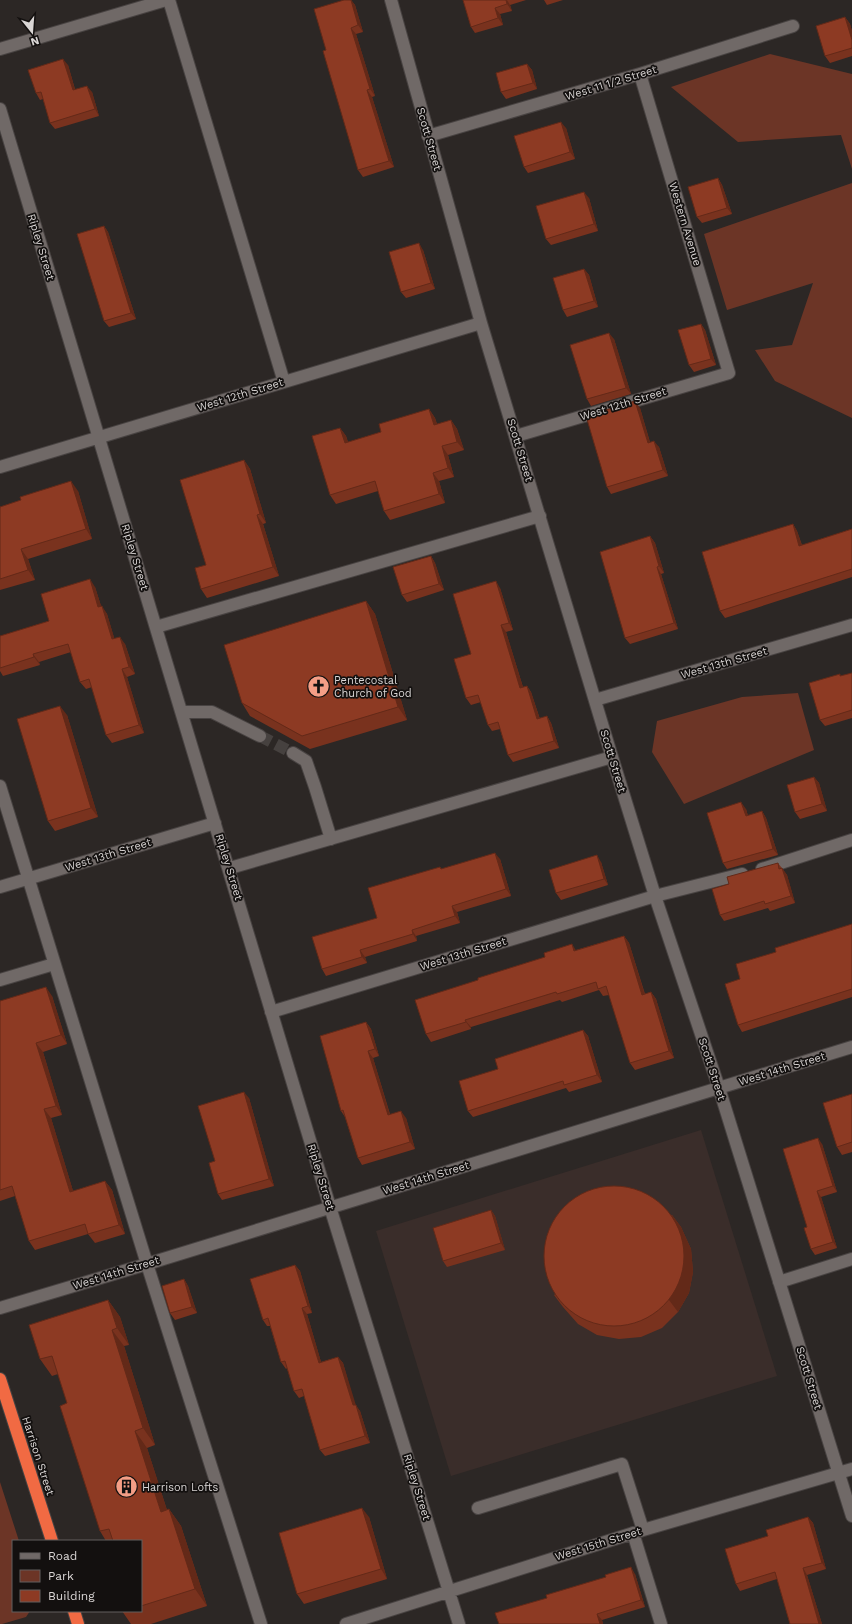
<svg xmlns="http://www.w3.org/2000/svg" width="852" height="1624" font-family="'Work Sans',sans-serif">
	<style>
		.built { fill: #3a2d2a }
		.green { fill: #6c3526 }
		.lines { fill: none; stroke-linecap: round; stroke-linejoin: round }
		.minor-tunnel { stroke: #46413f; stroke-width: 12; stroke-dasharray: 12 6; stroke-linecap: butt }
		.minor-casing { stroke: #484342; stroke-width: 14 }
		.highway-casing { stroke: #484342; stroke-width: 14 }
		.minor { stroke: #706967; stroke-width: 12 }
		.highway { stroke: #f16a43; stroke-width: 12 }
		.wall { fill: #79321e }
		.shaded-wall { fill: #632918 }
		.building { fill: #8d3a23; stroke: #632918 }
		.labels { text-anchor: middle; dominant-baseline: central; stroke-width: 3.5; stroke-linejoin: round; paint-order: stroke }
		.street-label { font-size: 11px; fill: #dad6d5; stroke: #13100f }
		.poi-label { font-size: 11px; fill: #dad6d5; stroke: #13100f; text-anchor: start }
	</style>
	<rect width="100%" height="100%" fill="#2c2725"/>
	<path class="built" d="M701,1130L777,1376L451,1476L376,1231Z"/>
	<path class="green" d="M770,54L852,74V169L841,135L738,142L671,87Z
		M852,183V418L775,381L755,350L792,345L813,283L727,310L704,234Z
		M798,693L814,750L684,804L652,752L657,721L742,697Z
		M0,1482L19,1541H13V1611H30L26,1617L2,1624H0Z"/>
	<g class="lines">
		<path class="minor-tunnel" d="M260,736L293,753"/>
		<defs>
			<path id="minor" d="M169,0L284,382
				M391,0L481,323L612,757L655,896L719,1088L852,1516
				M0,49L166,0
				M0,109L330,1207L459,1624
				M428,136L640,74L793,26
				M516,436L729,373L640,74
				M0,467L481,323
				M156,627L540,516
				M595,700L852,625
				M182,712H212L260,736
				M293,753L306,761L315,787L331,839
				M0,786L147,1264L261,1624
				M230,868L612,757
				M762,869L852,840
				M0,887L215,823
				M0,980L54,964
				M271,1012L655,896L742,874
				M779,1282L852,1259
				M0,1308L147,1264L852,1047
				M478,1508L622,1464L643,1530
				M633,1533L661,1624
				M346,1624L643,1530L852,1469"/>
			<path id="highway" d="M0,1379L52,1541
				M74,1611L78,1624"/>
		</defs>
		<use href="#minor" class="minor-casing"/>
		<use href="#highway" class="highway-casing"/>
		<use href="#minor" class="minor"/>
		<use href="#highway" class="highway"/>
	</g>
	<path class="wall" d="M344,0H351L355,5L363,32L356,34L375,96L372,97L394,167L363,177L358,170L326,50Z
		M463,0H526L510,5L512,11L500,14L503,25L475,33L471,27Z
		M544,0H563L547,5Z
		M845,17L850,24L852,31V56L830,63L825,56Z
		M527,64L532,70L537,89L506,99L501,92Z
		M68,65L75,89L92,92L99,116L55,129L50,123L43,99L40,100L36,93Z
		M566,128L575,159L528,173L524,167Z
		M718,178L722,185L732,214L702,223L697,217Z
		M589,198L598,231L551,245L546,239Z
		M104,226L108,232L136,319L109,327L104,321Z
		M423,250L435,289L406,298L401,292Z
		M584,269L589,275L598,307L567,317L563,310Z
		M701,324L705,330L716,365L694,372L689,365Z
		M614,339L631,394L591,406L587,399Z
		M640,408L650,442L659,447L668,476L611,494L607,487Z
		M429,409L435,418L437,424L451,420L457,429L464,450L448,455L454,477L439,481L445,503L390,520L384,511L378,491L336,504L330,495L340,428L346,436L348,442L381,432Z
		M244,460L250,469L266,523L263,524L279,576L207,598L201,589Z
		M78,491L92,539L28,559L35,580L0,590V507L21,500Z
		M793,524L797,531L802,545L852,529V577L725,618L720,611Z
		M650,536L655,543L664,573L661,574L678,629L630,644L625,638Z
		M431,556L435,563L444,590L407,602L402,595Z
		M95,587L101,606L107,614L114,638L125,644L135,674L127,677L144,733L112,743L106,735L92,687L86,689L80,682L71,652L39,662L40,665L3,676L0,671V636L49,621Z
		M500,588L513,630L506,632L523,687L527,686L531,692L540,719L547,716L551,723L559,748L513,762L508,755L500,729L492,731L488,725L481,702L471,705L466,698L471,654Z
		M366,601L375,614L407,720L310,749L250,716L242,703Z
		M852,673V718L825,726L820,720L841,676Z
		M67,715L98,817L55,831L48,821Z
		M814,777L819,783L827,811L800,819L795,812Z
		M746,809L748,816L762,811L766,818L778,855L727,869L723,863Z
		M500,859L511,896L457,912L460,923L416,936L417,941L365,957L367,963L326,976L322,969L377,918L442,869Z
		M601,862L608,885L561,900L556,893Z
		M778,863L787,875L795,903L770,911L768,908L724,921L720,915L729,884Z
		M852,924V997L742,1032L738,1025L740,979L776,952Z
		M624,936L629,943L645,994L651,992L656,999L674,1058L635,1070L630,1063L609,995L603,996L599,990L562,1002L560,1000L471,1027V1029L431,1042L426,1034L576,950Z
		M52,996L67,1044L43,1052L62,1115L51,1118L73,1191L105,1181L112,1190L125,1234L95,1243L88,1234L35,1250L29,1241L15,1196L0,1201V1001Z
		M366,1022L371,1029L379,1056L373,1058L390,1114L406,1118L415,1149L362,1165L358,1158L345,1117L341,1111Z
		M583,1030L588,1036L602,1082L569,1092L566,1088L473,1117L468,1111L498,1069Z
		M852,1094V1152L842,1155L837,1147Z
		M249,1098L274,1186L222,1200L218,1194L215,1161Z
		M822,1144L837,1192L821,1197L837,1248L815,1255L811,1249L807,1227Z
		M491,1210L495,1216L505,1250L447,1267L443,1261Z
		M672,1215L681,1227L691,1249L693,1272L689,1293L678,1312L662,1328L641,1337L619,1339L597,1335L578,1324L563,1307L554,1295Z
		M295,1265L300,1271L312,1313L307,1314L321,1362L338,1357L343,1363L355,1405L360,1411L370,1443L325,1456L320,1450L304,1396L299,1398L294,1391L287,1368L286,1369L281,1362L270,1326H267L263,1320Z
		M184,1279L188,1286L197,1313L175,1320L170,1313Z
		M108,1300L120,1317L129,1345L124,1346L155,1445L147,1448L167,1510L169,1509L181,1526L207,1606L151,1624H131L122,1611H141V1541H106L100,1531L67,1403L58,1374L52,1376L40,1359Z
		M369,1517L387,1579L304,1604L297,1594Z
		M808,1517L813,1523L826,1569L807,1575L822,1624H790L777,1579L740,1591L736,1584L768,1536Z
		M635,1574L645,1607L602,1620L603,1624H499Z"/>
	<path class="shaded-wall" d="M351,0L355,5L363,32L358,25Z
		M506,0H507L510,5L512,11L507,4Z
		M495,8L500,14L503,25L498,18Z
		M845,17L850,24L852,31V40Z
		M351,28L356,34L375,96L370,89Z
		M63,59L68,65L77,97L73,90Z
		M527,64L532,70L537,89L533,83Z
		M87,86L92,92L99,116L95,109Z
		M367,90L372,97L394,167L389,161Z
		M561,122L566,128L575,159L570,152Z
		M718,178L722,185L732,214L727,208Z
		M584,192L589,198L598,231L594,224Z
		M104,226L108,232L136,319L131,313Z
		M419,243L423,250L435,289L431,283Z
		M584,269L589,275L598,307L594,301Z
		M701,324L705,330L716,365L711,359Z
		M609,333L614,339L631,394L626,388Z
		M635,401L640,408L652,450L648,443Z
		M429,409L435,418L440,434L434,425Z
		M451,420L457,429L464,450L457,442Z
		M340,428L346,436L351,452L345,443Z
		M654,441L659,447L668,476L663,470Z
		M442,446L448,455L454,477L448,468Z
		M244,460L250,469L266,523L260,514Z
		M433,473L439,481L445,503L439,494Z
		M71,481L78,491L92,539L86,529Z
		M257,515L263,524L279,576L273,567Z
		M793,524L797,531L804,552L799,546Z
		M650,536L655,543L664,573L659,566Z
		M21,549L28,559L35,580L28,570Z
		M431,556L435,563L444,590L439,584Z
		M657,567L661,574L678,629L674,623Z
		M90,579L95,587L104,615L98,607Z
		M496,581L500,588L513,630L509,623Z
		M366,601L375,614L407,720L398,707Z
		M102,606L107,614L117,647L112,639Z
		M501,625L506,632L525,694L520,688Z
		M120,637L125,644L135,674L129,667Z
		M33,654L39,662L40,665L34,657Z
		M122,669L127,677L144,733L139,725Z
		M527,686L531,692L542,726L537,719Z
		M60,706L67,715L98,817L91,808Z
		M547,716L551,723L559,748L554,741Z
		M814,777L819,783L827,811L822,804Z
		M741,802L746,809L750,823L746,816Z
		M762,811L766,818L778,855L773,849Z
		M495,853L500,859L511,896L506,889Z
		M597,855L601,862L608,885L604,879Z
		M782,868L787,875L795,903L791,896Z
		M452,906L457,912L460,923L455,916Z
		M412,930L416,936L417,941L413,934Z
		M624,936L629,943L647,1002L642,995Z
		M572,944L577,952L574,951Z
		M360,950L365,957L367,963L362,957Z
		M46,987L52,996L67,1044L61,1035Z
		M651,992L656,999L674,1058L669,1051Z
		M465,1020L471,1027V1029L466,1022Z
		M366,1022L371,1029L379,1056L375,1049Z
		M583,1030L588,1036L602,1082L597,1075Z
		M36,1043L43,1052L62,1115L56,1106Z
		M368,1051L373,1058L392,1122L388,1115Z
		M244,1092L249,1098L274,1186L269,1179Z
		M44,1109L51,1118L76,1201L70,1192Z
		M401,1111L406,1118L415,1149L410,1142Z
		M818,1138L822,1144L837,1192L833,1186Z
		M105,1181L112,1190L125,1234L119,1225Z
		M817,1191L821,1197L837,1248L833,1242Z
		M491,1210L495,1216L505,1250L501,1243Z
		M672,1215L681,1227L691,1249L693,1272L689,1293L678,1312L669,1300Z
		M295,1265L300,1271L312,1313L308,1306Z
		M184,1279L188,1286L197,1313L192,1307Z
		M108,1300L120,1317L129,1345L117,1328Z
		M302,1308L307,1314L323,1369L319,1363Z
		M112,1330L124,1346L155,1445L143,1428Z
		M338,1357L343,1363L358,1412L353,1405Z
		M356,1405L360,1411L370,1443L365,1436Z
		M135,1431L147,1448L173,1529L161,1512Z
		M362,1508L369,1517L387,1579L381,1569Z
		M169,1509L181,1526L207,1606L195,1589Z
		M808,1517L813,1523L826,1569L822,1563Z
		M631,1567L635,1574L645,1607L641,1600Z
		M803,1568L807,1575L822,1624H819Z
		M597,1614L602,1620L603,1624H600Z"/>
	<path class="building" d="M344,0H351L358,25L351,28L370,89L367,90L389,161L358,170L323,51L326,50L314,9Z
		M463,0H506L507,4L495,8L498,18L471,27Z
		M845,17L852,40V48L825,56L816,26Z
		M63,59L73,90L87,86L95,109L50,123L41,92L36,93L28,70Z
		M527,64L533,83L501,92L496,73Z
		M561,122L570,152L524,167L514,136Z
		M718,178L727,208L697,217L688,187Z
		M584,192L594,224L546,239L536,206Z
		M104,226L131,313L104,321L77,234Z
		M419,243L431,283L401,292L389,252Z
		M584,269L594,301L563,310L553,278Z
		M701,324L711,359L689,365L678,330Z
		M609,333L626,388L587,399L570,345Z
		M635,401L648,443L654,441L663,470L607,487L586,416Z
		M429,409L434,425L451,420L457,442L442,446L448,468L433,473L439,494L384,511L375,481L330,495L312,436L340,428L345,443L381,432L379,424Z
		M244,460L260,514L257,515L273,567L201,589L195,568L206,565L180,480Z
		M71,481L86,529L21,549L28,570L0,579V507L21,500L20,497Z
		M793,524L799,546L852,529V569L720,611L702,552Z
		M650,536L659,566L657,567L674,623L625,638L600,552Z
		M431,556L439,584L402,595L393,567Z
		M90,579L98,607L102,606L112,639L120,637L129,667L122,669L139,725L106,735L89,679L80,682L68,644L33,654L34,657L0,668V636L49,621L41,594Z
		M496,581L509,623L501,625L520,688L527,686L537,719L547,716L554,741L508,755L498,722L488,725L478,695L466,698L454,659L471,654L453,594Z
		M366,601L398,707L302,736L242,703L224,645Z
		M852,673V710L820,720L809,683L840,674V676Z
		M60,706L91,808L48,821L17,719Z
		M814,777L822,804L795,812L787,785Z
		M741,802L746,816L762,811L773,849L723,863L707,813Z
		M495,853L506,889L452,906L455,916L412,930L413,934L360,950L362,957L322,969L312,937L377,918L368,888L440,867L441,869Z
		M597,855L604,879L556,893L549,870Z
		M778,863L779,869L782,868L791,896L765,904L764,901L720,915L712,889L729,884L727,877Z
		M852,924V989L738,1025L725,984L740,979L736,964L776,952L775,948Z
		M624,936L642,995L651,992L669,1051L630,1063L606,986L598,989L596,982L557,994L556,992L465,1020L466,1022L426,1034L415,1000L478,980V978L545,957L544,953L572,944L574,951Z
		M46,987L61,1035L36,1043L56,1106L44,1109L70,1192L105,1181L119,1225L88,1234L85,1224L29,1241L12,1186L0,1190V1001Z
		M366,1022L375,1049L368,1051L388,1115L401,1111L410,1142L358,1158L343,1110L341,1111L320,1036Z
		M583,1030L597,1075L564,1085L563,1081L468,1111L459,1081L498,1069L495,1059Z
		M244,1092L269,1179L218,1194L209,1163L215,1161L198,1106Z
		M852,1094V1142L837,1147L823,1103Z
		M818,1138L833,1186L817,1191L833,1242L811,1249L804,1228L807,1227L783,1149Z
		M544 1256a70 70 0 1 1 140 0a70 70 0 1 1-140 0Z
		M491,1210L501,1243L443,1261L433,1228Z
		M295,1265L308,1306L302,1308L319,1363L338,1357L353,1405H356L365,1436L320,1450L302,1389L294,1391L285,1361L281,1362L268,1318L263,1320L250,1279Z
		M184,1279L192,1307L170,1313L162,1286Z
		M108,1300L117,1328L112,1330L143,1428L135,1431L161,1512L169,1509L195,1589L141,1606V1541H113L109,1529L100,1531L60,1406L67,1403L52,1356L40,1359L29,1325Z
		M362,1508L381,1569L297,1594L279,1533Z
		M808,1517L822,1563L803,1568L819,1624H790L775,1572L736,1584L725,1549L768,1536L766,1530Z
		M631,1567L641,1600L597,1614L600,1624H499L495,1613L547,1598L546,1595L606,1577L605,1575Z"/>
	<defs>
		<symbol id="church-disc" viewBox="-11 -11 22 22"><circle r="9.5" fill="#f49e86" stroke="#13100f"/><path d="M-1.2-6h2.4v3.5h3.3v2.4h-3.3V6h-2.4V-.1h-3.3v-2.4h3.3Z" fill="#111"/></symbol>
		<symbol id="building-disc" viewBox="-11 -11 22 22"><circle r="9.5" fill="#f49e86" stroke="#13100f"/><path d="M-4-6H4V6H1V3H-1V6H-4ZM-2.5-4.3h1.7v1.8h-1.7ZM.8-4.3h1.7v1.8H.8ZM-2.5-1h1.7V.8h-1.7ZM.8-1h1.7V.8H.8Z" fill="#111"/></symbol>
	</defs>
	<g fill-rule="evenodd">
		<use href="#church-disc" x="306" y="674" width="25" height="25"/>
		<use href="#building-disc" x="114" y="1474" width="25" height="25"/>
	</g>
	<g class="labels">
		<g class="street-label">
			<text transform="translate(611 83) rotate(-17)">West 11 1/2 Street</text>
			<text transform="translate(429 139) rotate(74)">Scott Street</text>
			<text transform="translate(685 224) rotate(73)">Western Avenue</text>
			<text transform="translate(41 247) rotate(73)">Ripley Street</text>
			<text transform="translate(240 395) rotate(-17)">West 12th Street</text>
			<text transform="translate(623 404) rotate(-17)">West 12th Street</text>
			<text transform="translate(520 450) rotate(73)">Scott Street</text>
			<text transform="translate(135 557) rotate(73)">Ripley Street</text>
			<text transform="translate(724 663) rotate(-16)">West 13th Street</text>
			<text transform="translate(613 761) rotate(73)">Scott Street</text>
			<text transform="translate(108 855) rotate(-17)">West 13th Street</text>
			<text transform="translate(229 867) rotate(73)">Ripley Street</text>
			<text transform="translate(463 954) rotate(-17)">West 13th Street</text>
			<text transform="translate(712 1069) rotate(72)">Scott Street</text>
			<text transform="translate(782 1069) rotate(-17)">West 14th Street</text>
			<text transform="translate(321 1177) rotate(73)">Ripley Street</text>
			<text transform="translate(426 1178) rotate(-17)">West 14th Street</text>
			<text transform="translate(116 1273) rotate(-17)">West 14th Street</text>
			<text transform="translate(809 1378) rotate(73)">Scott Street</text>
			<text transform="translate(38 1456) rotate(72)">Harrison Street</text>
			<text transform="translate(417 1487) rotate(73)">Ripley Street</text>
			<text transform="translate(598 1544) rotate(-17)">West 15th Street</text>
		</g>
		<g class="poi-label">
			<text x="334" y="680">Pentecostal<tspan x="334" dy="13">Church of God</tspan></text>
			<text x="142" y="1487">Harrison Lofts</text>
		</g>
	</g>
	<rect x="12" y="1540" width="130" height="72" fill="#13100f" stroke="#635f5e"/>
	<rect x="20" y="1553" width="20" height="6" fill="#706967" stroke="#635f5e"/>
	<text x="48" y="1560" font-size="12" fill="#dad6d5">Road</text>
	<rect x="20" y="1570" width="20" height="12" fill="#6c3526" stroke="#635f5e"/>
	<text x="48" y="1580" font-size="12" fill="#dad6d5">Park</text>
	<rect x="20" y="1590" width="20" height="12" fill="#8d3a23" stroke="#635f5e"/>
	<text x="48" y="1600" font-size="12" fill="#dad6d5">Building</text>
	<g transform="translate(32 32) rotate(163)" stroke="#13100f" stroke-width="3" paint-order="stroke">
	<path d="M0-3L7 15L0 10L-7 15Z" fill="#dad6d5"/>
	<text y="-6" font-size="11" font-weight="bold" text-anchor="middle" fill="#dad6d5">N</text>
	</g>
</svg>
